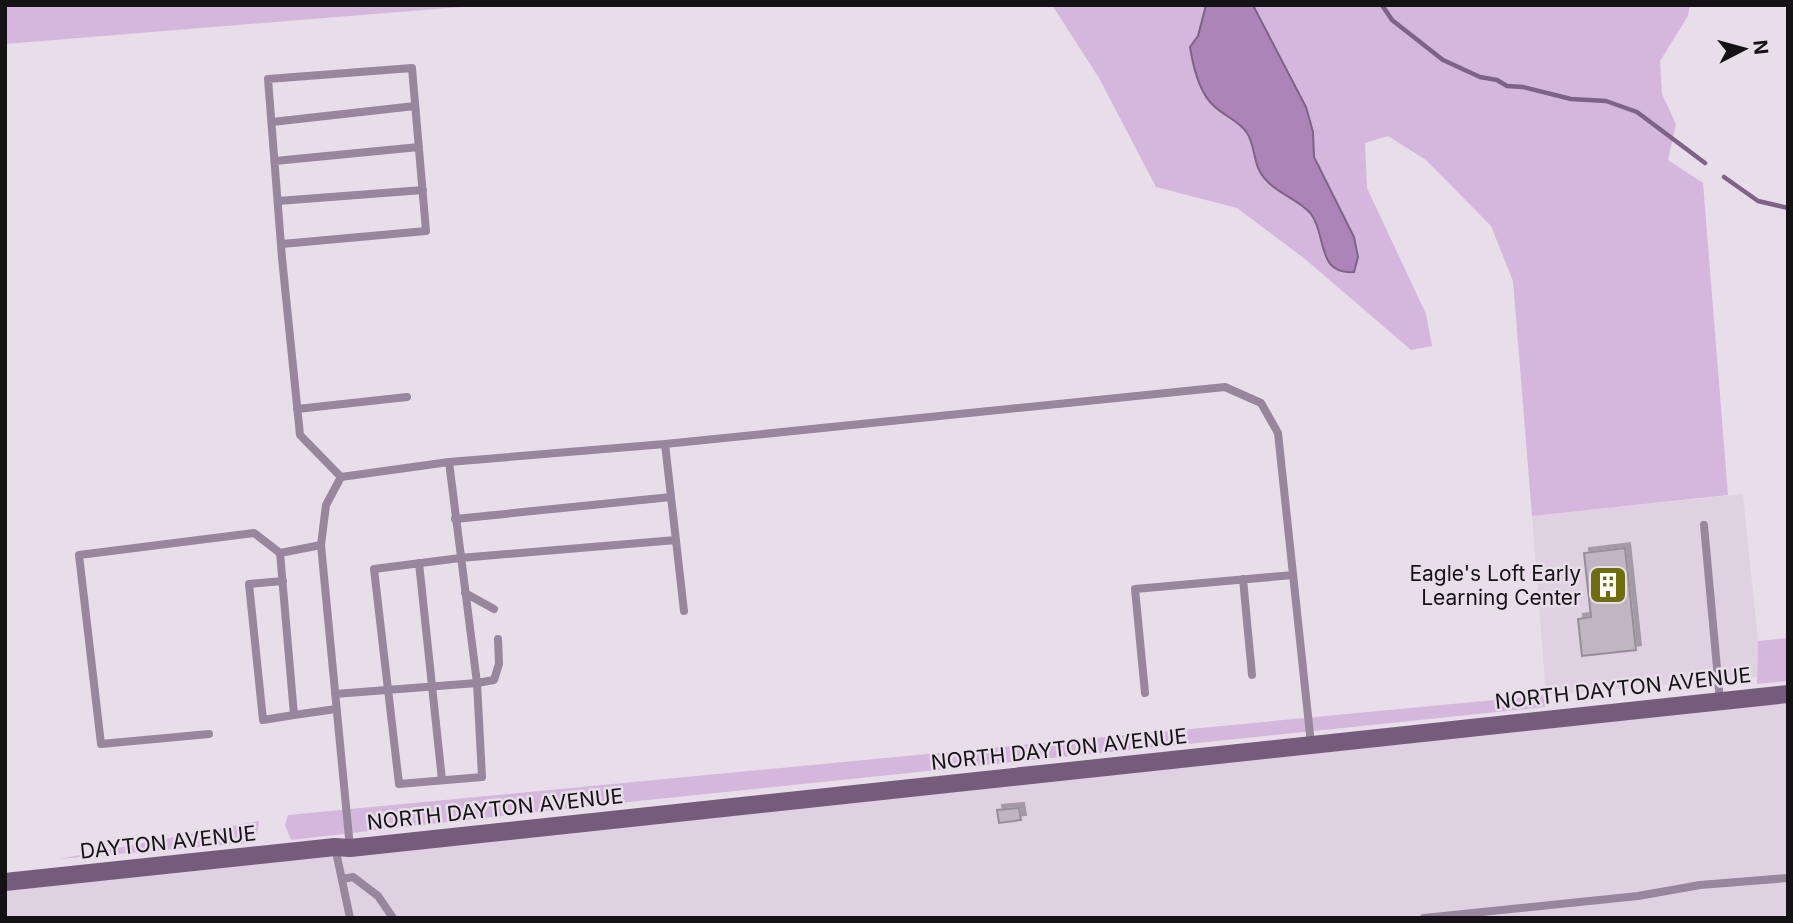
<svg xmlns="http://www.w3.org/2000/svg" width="1793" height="923" font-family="Inter,sans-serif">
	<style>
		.built { fill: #dfd1e2 }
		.green { fill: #d5b7dd }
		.water { fill: #ad84b8; stroke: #7f6287; stroke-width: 2 }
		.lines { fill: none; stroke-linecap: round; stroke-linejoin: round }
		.stream { stroke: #7f6287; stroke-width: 4.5 }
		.building { fill: #bfb6c1; stroke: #968d98; stroke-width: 2; filter: url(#shadow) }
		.service { stroke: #98869d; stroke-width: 8 }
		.secondary { stroke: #755b7c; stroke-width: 18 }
		.labels { text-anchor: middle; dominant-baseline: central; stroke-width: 5; stroke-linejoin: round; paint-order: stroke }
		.poi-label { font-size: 21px; fill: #151216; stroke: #e7deea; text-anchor: end }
		.street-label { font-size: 21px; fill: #151216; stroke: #e7deea }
	</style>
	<defs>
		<filter id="shadow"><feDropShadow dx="5" dy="-5" stdDeviation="0" flood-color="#0004"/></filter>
	</defs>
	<rect width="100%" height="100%" fill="#e7deea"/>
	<path class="built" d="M1743,494L1758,641L1757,677L1546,695L1532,516Z
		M1788,703V918H5V891Z"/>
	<path class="green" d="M5,5H485L5,44Z
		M1052,5H1690L1688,16L1660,61L1662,94L1676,124L1668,160L1703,183L1728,495L1532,516L1513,281L1491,226L1426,160L1388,136L1365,143L1367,188L1426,314L1432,346L1411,350L1305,259L1237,208L1156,187L1099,78Z
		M1788,638V681L1757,684L1758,641Z
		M1546,695L1545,707L580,807L291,840L285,825L288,815Z
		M259,821L257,834L247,843L59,859Z"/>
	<path class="water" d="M1206,5H1253L1256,11L1306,107L1313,132L1314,157L1354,237L1358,257L1354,272C1316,275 1327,235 1311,214C1300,200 1280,195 1268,182C1251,166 1257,148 1247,133C1240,121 1224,116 1214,106C1199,93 1193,66 1190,47L1198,36Z"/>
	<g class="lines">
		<path class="stream" d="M1382,5L1392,20L1443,60L1480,77L1497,80L1507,86L1523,87L1571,99L1606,101L1637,112L1705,163
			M1724,177L1758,201L1788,208"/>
	</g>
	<path class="building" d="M1625,548L1636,650L1582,656L1578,619L1591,617L1584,553Z
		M1019,808L1021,820L999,823L997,810Z"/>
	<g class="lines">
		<path class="service" d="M272,122L415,106
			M275,161L419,147
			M278,201L423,190
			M282,244L426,231L412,68L268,79L282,258L300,435L341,477
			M297,409L407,397
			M665,444L684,611
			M455,519L671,497
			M1704,525L1720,701
			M321,545L326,505L341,477L449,462
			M419,563L442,780
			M1243,579L1252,675
			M283,581L249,584L263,720L294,715
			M465,593L494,609
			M498,639L499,664L494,680L477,683L482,777L399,784L374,569L460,558L676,540
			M1145,693L1135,589L1293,575
			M335,694L477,683L449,462L665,444L1225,387L1261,403L1278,433L1311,744
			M336,709L294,715L280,553L321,545L350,848
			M209,734L101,744L79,555L254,533L280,553
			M335,847L350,918
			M343,879L353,877L378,896L393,918
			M1424,918L1638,896L1700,885L1788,878"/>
		<path class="secondary" d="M5,882L335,847L350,848L1788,694"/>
	</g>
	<defs>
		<symbol id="building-square" viewBox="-11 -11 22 22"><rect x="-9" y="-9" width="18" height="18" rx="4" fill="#6f6e0e" stroke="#e7deea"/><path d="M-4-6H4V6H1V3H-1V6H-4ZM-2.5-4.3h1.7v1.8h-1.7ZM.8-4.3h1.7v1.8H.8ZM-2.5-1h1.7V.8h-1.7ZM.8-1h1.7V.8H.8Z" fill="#fff"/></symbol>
	</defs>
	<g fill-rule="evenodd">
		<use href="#building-square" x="1586" y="563" width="44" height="44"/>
	</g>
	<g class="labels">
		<g class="poi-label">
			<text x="1581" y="573">Eagle's Loft Early<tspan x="1581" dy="24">Learning Center</tspan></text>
		</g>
		<g class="street-label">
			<text transform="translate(1623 688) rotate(-6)">NORTH DAYTON AVENUE</text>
			<text transform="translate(1059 749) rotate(-6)">NORTH DAYTON AVENUE</text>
			<text transform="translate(495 809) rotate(-6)">NORTH DAYTON AVENUE</text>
			<text transform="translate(168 842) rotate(-6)">DAYTON AVENUE</text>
		</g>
	</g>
	<rect width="1793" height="923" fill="none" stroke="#151216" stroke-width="14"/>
	<g transform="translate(1744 49) rotate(84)" stroke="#e7deea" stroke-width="5" paint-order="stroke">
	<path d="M0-5L12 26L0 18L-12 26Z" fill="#151216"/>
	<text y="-10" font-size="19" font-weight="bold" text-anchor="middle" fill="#151216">N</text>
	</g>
</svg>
